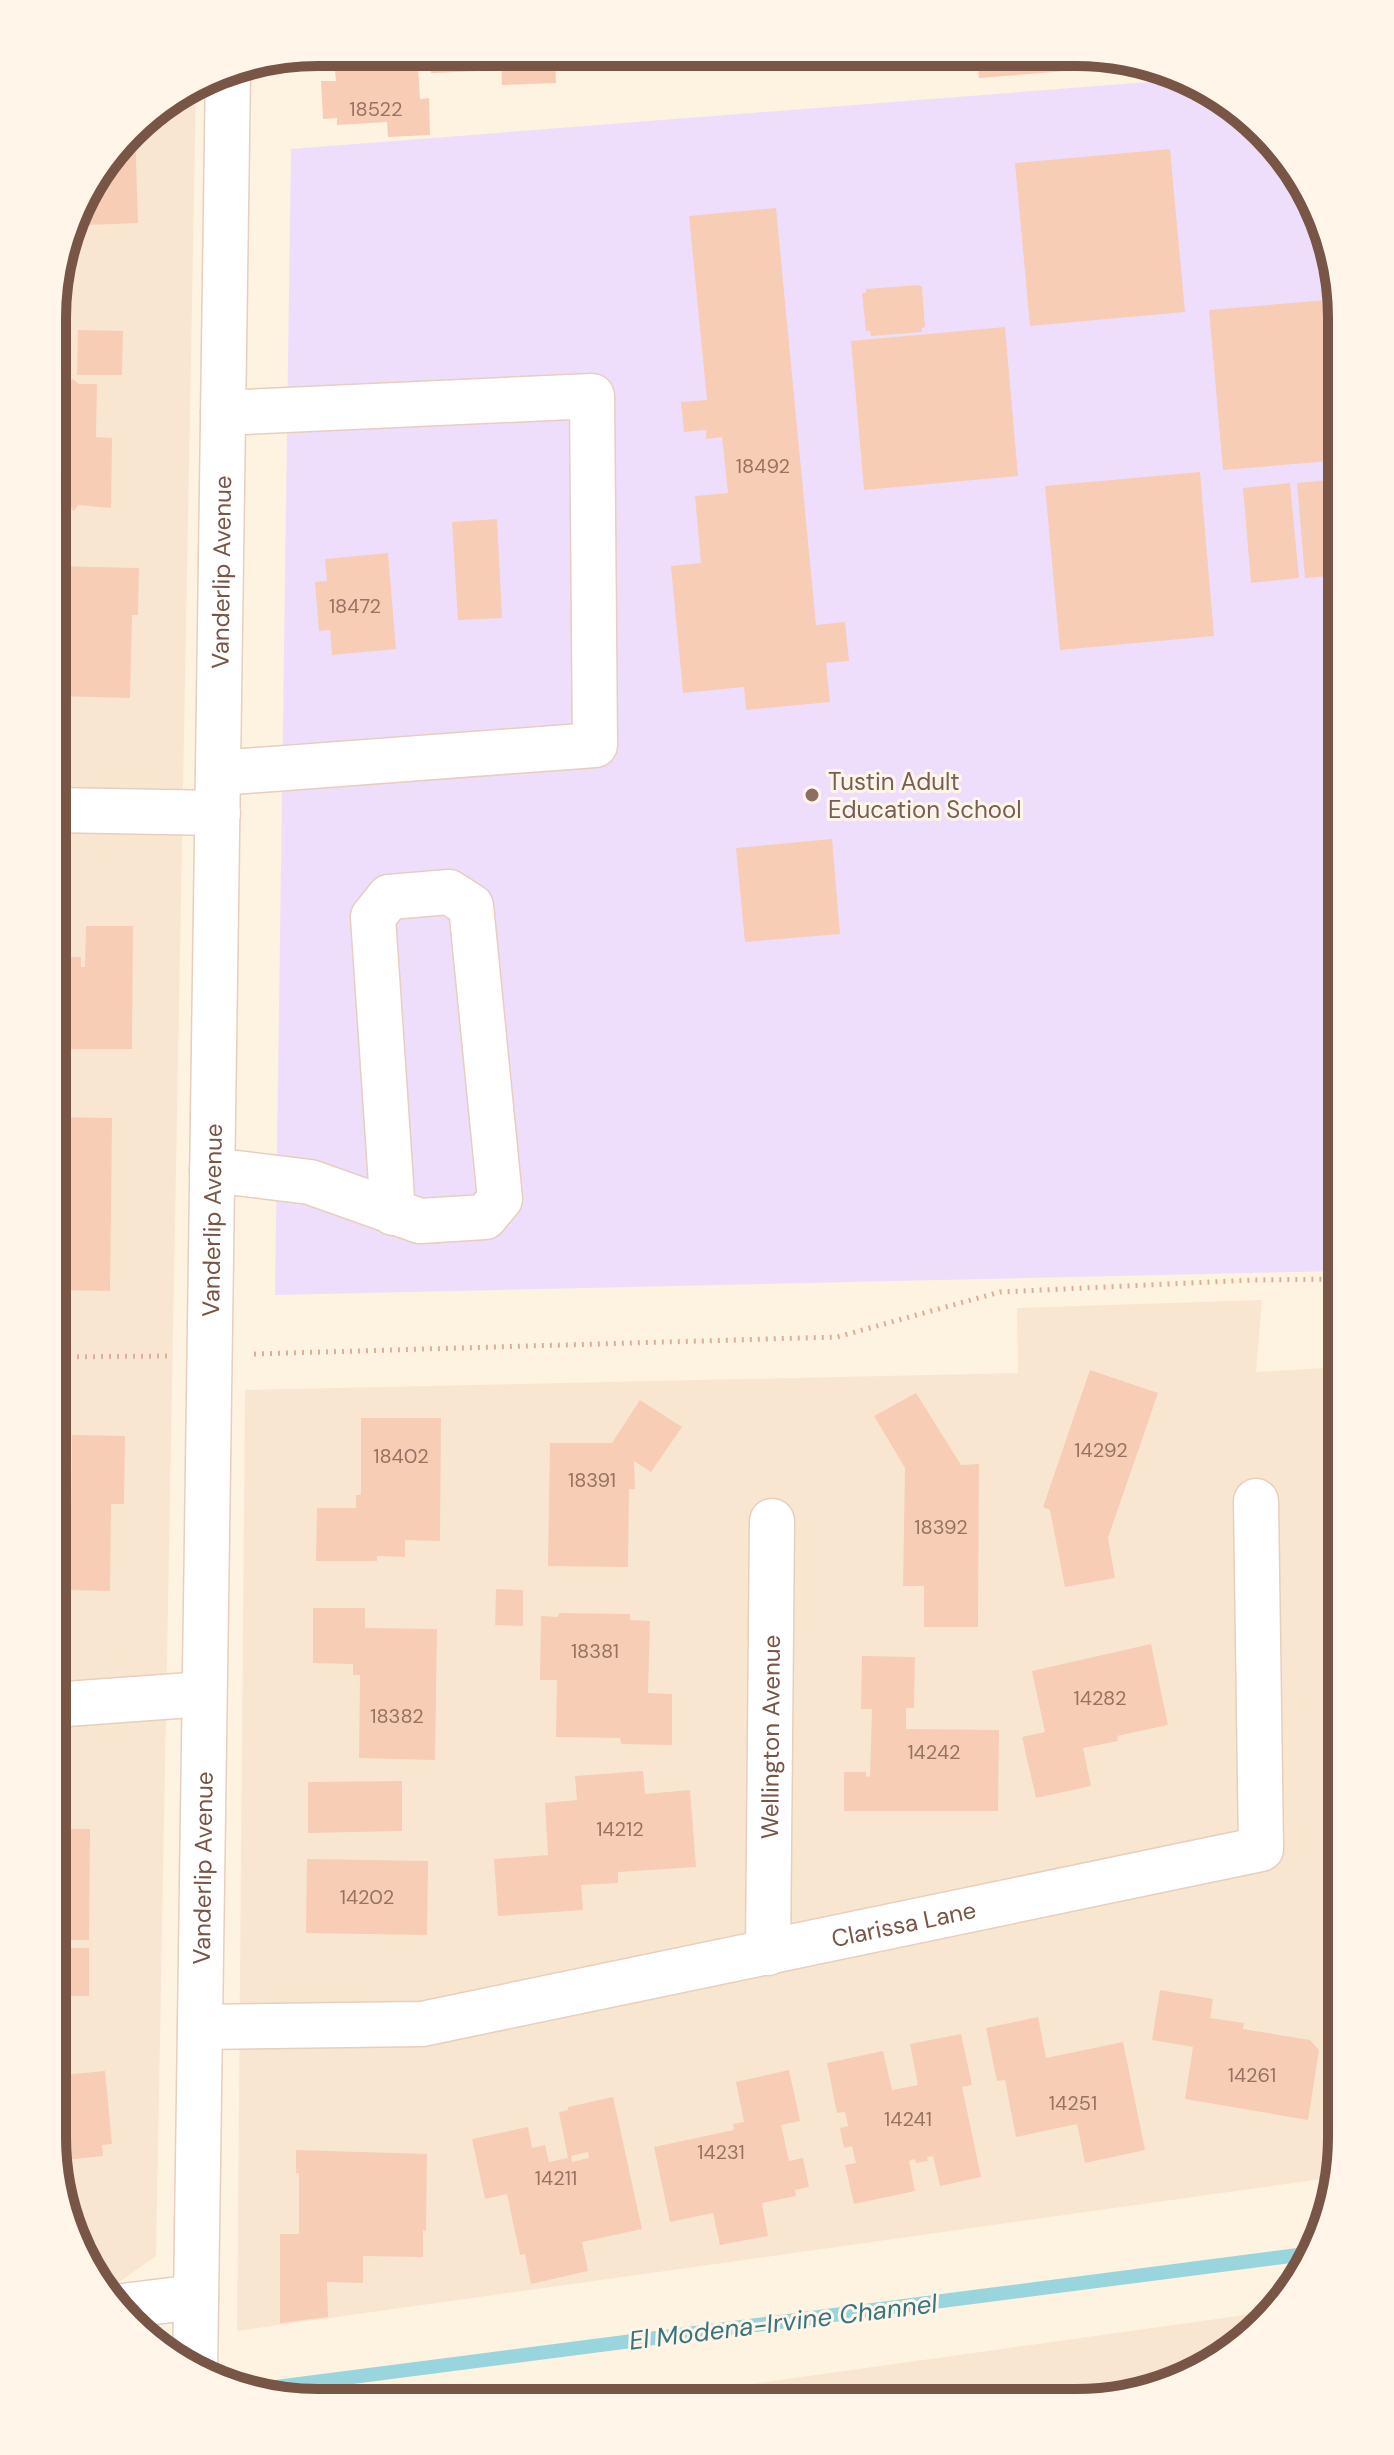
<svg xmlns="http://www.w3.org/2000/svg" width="1394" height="2455" font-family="'DM Sans',sans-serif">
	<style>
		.residential { fill: #f9e6d1 }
		.education { fill: #efdefb }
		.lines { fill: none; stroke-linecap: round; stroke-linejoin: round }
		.stream { stroke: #98d5dd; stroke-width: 14 }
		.building { fill: #f7cdb5; fill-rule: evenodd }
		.minor-casing { stroke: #e6cfbe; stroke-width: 47 }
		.path { stroke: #dbb099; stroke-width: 5; stroke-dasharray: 2 6; stroke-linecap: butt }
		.minor { stroke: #fff; stroke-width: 44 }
		.education-dot { fill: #8d6e63; stroke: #fff6e9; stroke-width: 3 }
		.labels { text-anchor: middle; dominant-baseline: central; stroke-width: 6; stroke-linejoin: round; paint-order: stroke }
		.number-label { font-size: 20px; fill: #987361 }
		.street-label { font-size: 24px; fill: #785545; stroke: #fff6e9 }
		.education-label { font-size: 24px; fill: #785e54; stroke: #fff6e9; text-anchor: start }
		.water-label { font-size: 26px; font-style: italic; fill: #37767f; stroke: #fff6e9 }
		.rim { fill: none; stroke: #785545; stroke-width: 10 }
	</style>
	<rect width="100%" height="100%" fill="#fef2e1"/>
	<path class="residential" d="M196,85L156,2256L118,2283L107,2284L66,2223L52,2137L54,284L80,200L142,118Z
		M1262,1300L1256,1372L1342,1367L1341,2154L1336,2177L237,2331L245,1390L1018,1373L1017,1308Z
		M1274,2311L1224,2358L1162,2389L1076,2403L622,2402Z"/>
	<path class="education" d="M1174,80L1251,118L1328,232L1342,318V1271L275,1295L291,149Z"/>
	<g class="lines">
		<path class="stream" d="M252,2390L1314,2253"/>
	</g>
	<path class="building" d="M430,53H484V71L431,73Z
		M501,53H555L556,83L502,85Z
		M977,56L1127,57L1130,66L979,78Z
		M418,67L420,99L429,98L430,135L388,137L387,122L337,125V118L323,119L321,81H336L335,70Z
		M135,128L138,223L87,225L86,193Z
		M1170,149L1185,312L1030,326L1015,163Z
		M776,208L816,625L845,622L849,661L826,663L830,702L746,710L744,687L683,693L671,566L701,563L695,496L728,493L722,437L706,439V430L684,432L681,402L707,400L689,216Z
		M919,285L922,287L925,327L922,328V332L871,336L870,331H866L862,293H866V289Z
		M1339,299L1342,318V460L1223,470L1209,310Z
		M1005,327L1018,476L864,490L851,341Z
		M78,330L123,331L122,375H77Z
		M73,379L79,384H97L96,437L112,438L111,508L78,505L74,511L67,504H54V384H68Z
		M1200,472L1214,636L1060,650L1045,486Z
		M1342,479V575L1305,578L1297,483Z
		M1290,483L1299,578L1251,583L1243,488Z
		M497,519L502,618L458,620L452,522Z
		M388,553L396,649L332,655L330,630L319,631L315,582L327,581L325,559Z
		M54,566L139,568L138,615H132L130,698L54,696Z
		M832,839L840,934L745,942L736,848Z
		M86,926H133L132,1049H53V957H81V967H85Z
		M53,1117L112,1118L110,1291L53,1290Z
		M1090,1370L1158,1393L1108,1538L1115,1578L1065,1587L1050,1510L1043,1507Z
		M916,1393L961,1465L979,1464L978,1627H924V1586H903L905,1468L874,1416Z
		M640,1400L682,1427L651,1472L634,1461L635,1489H629L628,1567L548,1566L550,1443H612Z
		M361,1418H441L440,1541L405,1540V1557L377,1556V1561H316L317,1508H356V1495H361Z
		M72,1435L125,1436L124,1504H111L110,1591L66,1590V1594H53V1521L71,1522Z
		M496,1589L523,1590V1626L495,1625Z
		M313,1608H365V1628L437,1629L435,1760L359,1758L360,1675H353V1664L313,1663Z
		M559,1613L630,1614V1620L650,1621L648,1693L672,1694V1745L621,1744L620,1738L556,1737L557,1680H540L541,1616L558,1617Z
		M1151,1644L1168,1725L1117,1736L1118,1741L1083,1748L1091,1786L1036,1798L1022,1737L1045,1732L1032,1671Z
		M862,1656L915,1657L914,1708H906V1729L999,1730L998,1811H844V1772H866V1777L870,1776L872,1709H861Z
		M643,1771L645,1794L690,1790L696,1867L618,1872V1883L581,1885L583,1910L498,1916L494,1859L548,1855L545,1803L577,1800L575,1776Z
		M402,1781V1831L308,1833V1782Z
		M52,1829H90L89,1940H52Z
		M307,1859L428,1861L427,1935L306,1933Z
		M52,1948H89V1996H52Z
		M1341,1972V1993L1331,1982Z
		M1160,1990L1213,1999L1210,2018L1244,2023L1243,2029L1310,2040L1319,2050L1308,2120L1185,2099L1193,2047L1152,2040Z
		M1038,2017L1046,2058L1123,2042L1145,2150L1085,2163L1077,2124L1016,2137L1005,2080L997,2081L986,2028Z
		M961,2034L972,2085L962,2087L981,2177L940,2186L933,2156L927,2157L928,2161L916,2163L915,2159L909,2161L915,2191L854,2204L845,2165L856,2163L852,2146L844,2148L840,2128L848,2126L845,2112L837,2113L827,2063L883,2051L892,2090L918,2085L910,2044Z
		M789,2070L800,2121L781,2125L789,2161L803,2158L809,2187L795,2190L796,2196L762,2203L768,2236L720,2245L713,2213L670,2222L654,2147L734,2130L733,2124L744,2122L736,2082Z
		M105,2071L112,2144L102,2145L103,2156L56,2161L52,2137V2076Z
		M613,2097L642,2229L582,2242L588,2271L531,2284L525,2254L520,2255L507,2194L485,2199L472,2139L528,2127L532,2148L545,2145L549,2162L568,2158L559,2112L568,2110V2107ZM588,2152L589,2158L572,2162L571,2156Z
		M296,2150L427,2154L426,2231L423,2230V2257L363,2256V2283L327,2282L328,2317L280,2323V2234H299V2173H296Z"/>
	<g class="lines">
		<defs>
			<g id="minor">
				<path d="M218,773L595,745L592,396L223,413"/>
				<path d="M54,810L218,813"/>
				<path d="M212,1170L310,1182L420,1221L485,1217L500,1199L471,906L449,892L389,897L373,917L393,1213"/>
				<path d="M53,1705L204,1694"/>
				<path id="s1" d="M768,1953L772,1521"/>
				<path id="s2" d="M200,2027L422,2024L1261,1849L1256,1501"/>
				<path d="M122,2306L196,2297"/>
				<path id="s3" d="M195,2372L228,70"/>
			</g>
		</defs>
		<use href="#minor" class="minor-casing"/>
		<path class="path" d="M254,1354L837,1337L1000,1292L1253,1280L1342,1279
			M53,1357L168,1356"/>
		<use href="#minor" class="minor"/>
	</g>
	<circle class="education-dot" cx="812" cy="795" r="8"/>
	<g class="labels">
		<g class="number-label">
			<text x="376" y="109">18522</text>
			<text x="763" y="466">18492</text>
			<text x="355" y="606">18472</text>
			<text x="1101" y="1450">14292</text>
			<text x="401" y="1456">18402</text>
			<text x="592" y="1480">18391</text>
			<text x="941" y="1527">18392</text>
			<text x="595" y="1651">18381</text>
			<text x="1100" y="1698">14282</text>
			<text x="397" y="1716">18382</text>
			<text x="934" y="1752">14242</text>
			<text x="620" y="1829">14212</text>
			<text x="367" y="1897">14202</text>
			<text x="1252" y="2075">14261</text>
			<text x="1073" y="2103">14251</text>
			<text x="908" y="2119">14241</text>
			<text x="721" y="2152">14231</text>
			<text x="556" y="2178">14211</text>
		</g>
		<g class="street-label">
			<text stroke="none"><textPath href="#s3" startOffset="1800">Vanderlip Avenue</textPath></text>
			<text stroke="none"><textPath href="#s3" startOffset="1152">Vanderlip Avenue</textPath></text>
			<text stroke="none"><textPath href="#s1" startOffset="216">Wellington Avenue</textPath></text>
			<text stroke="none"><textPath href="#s3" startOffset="504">Vanderlip Avenue</textPath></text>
			<text stroke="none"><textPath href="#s2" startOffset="714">Clarissa Lane</textPath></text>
		</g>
		<g class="education-label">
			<text x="828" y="781">Tustin Adult<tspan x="828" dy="28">Education School</tspan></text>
		</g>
		<g class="water-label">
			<text transform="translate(783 2322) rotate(-7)">El Modena-Irvine Channel</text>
		</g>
	</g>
	<path d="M0 0H1394V2455H0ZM318 66H1076A252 252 0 0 1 1328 318V2137A252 252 0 0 1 1076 2389H318A252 252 0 0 1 66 2137V318A252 252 0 0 1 318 66Z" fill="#fff6e9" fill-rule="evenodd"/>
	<path class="rim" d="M318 66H1076A252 252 0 0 1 1328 318V2137A252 252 0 0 1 1076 2389H318A252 252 0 0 1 66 2137V318A252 252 0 0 1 318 66Z"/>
</svg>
